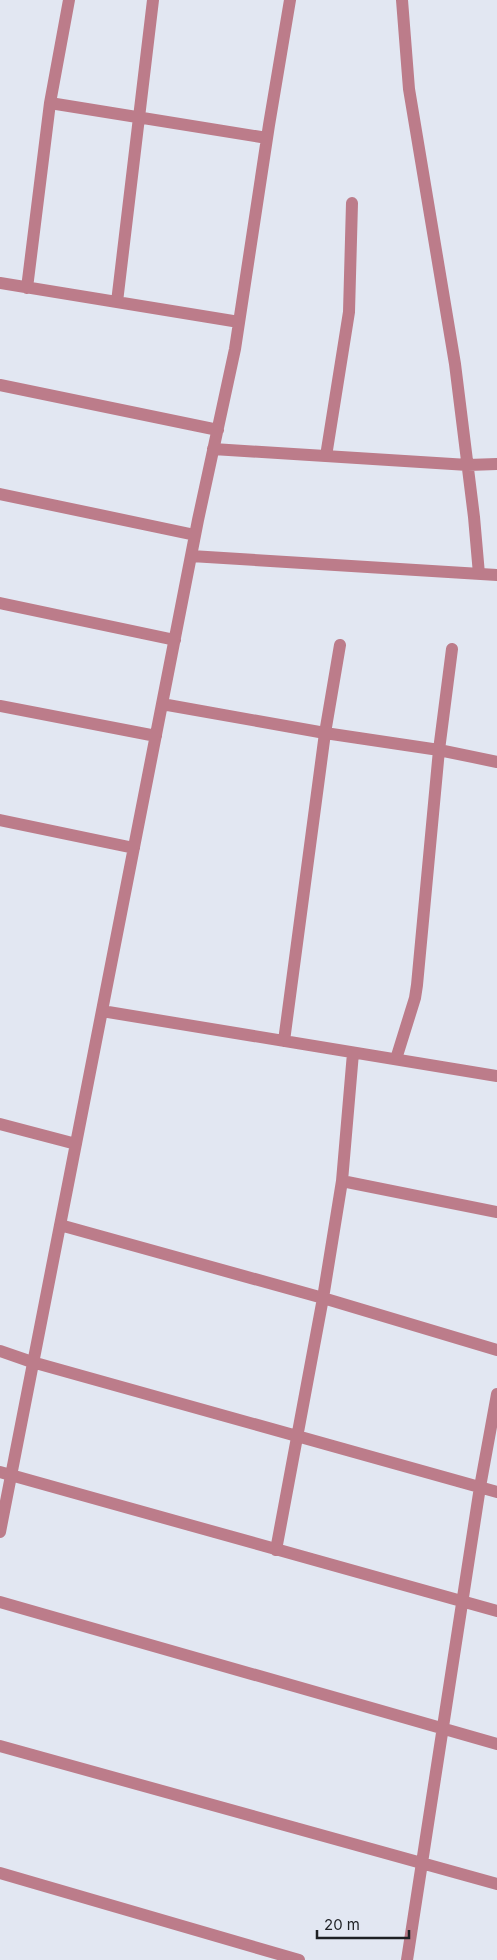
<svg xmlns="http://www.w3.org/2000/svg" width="497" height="1960" font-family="Inter,sans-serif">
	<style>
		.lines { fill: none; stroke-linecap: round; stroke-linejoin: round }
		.street { stroke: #bc7c8a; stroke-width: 12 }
	</style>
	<rect width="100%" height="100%" fill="#e2e7f2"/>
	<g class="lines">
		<path class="street" d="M402,0L409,89L455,364L474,517L479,574
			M50,103L267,138
			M0,283L239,322
			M27,288L50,103L69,0
			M117,302L153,0
			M0,385L218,430
			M213,449L468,465L497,464
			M326,456L349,312L352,203
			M0,494L195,535
			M191,556L497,575
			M0,603L175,640
			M162,704L325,733L439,750L497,762
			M0,706L156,736
			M0,820L134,848
			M102,1011L497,1076
			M284,1041L325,733L340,645
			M396,1059L415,998L417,985L439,750L452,649
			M0,1124L76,1144
			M342,1181L497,1212
			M60,1225L323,1298L497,1350
			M0,1351L32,1362L497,1492
			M0,1472L497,1611
			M0,1532L198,520L235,349L269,125L290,0
			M276,1550L323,1298L342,1181L353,1053
			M0,1602L497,1744
			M0,1746L497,1884
			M0,1873L299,1960
			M407,1960L480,1487L497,1394"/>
	</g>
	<path d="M317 1930v8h92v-8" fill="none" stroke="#1e2024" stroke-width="2.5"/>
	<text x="324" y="1930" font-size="15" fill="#1e2024" stroke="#e2e7f2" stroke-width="4" paint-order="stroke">20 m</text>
</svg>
